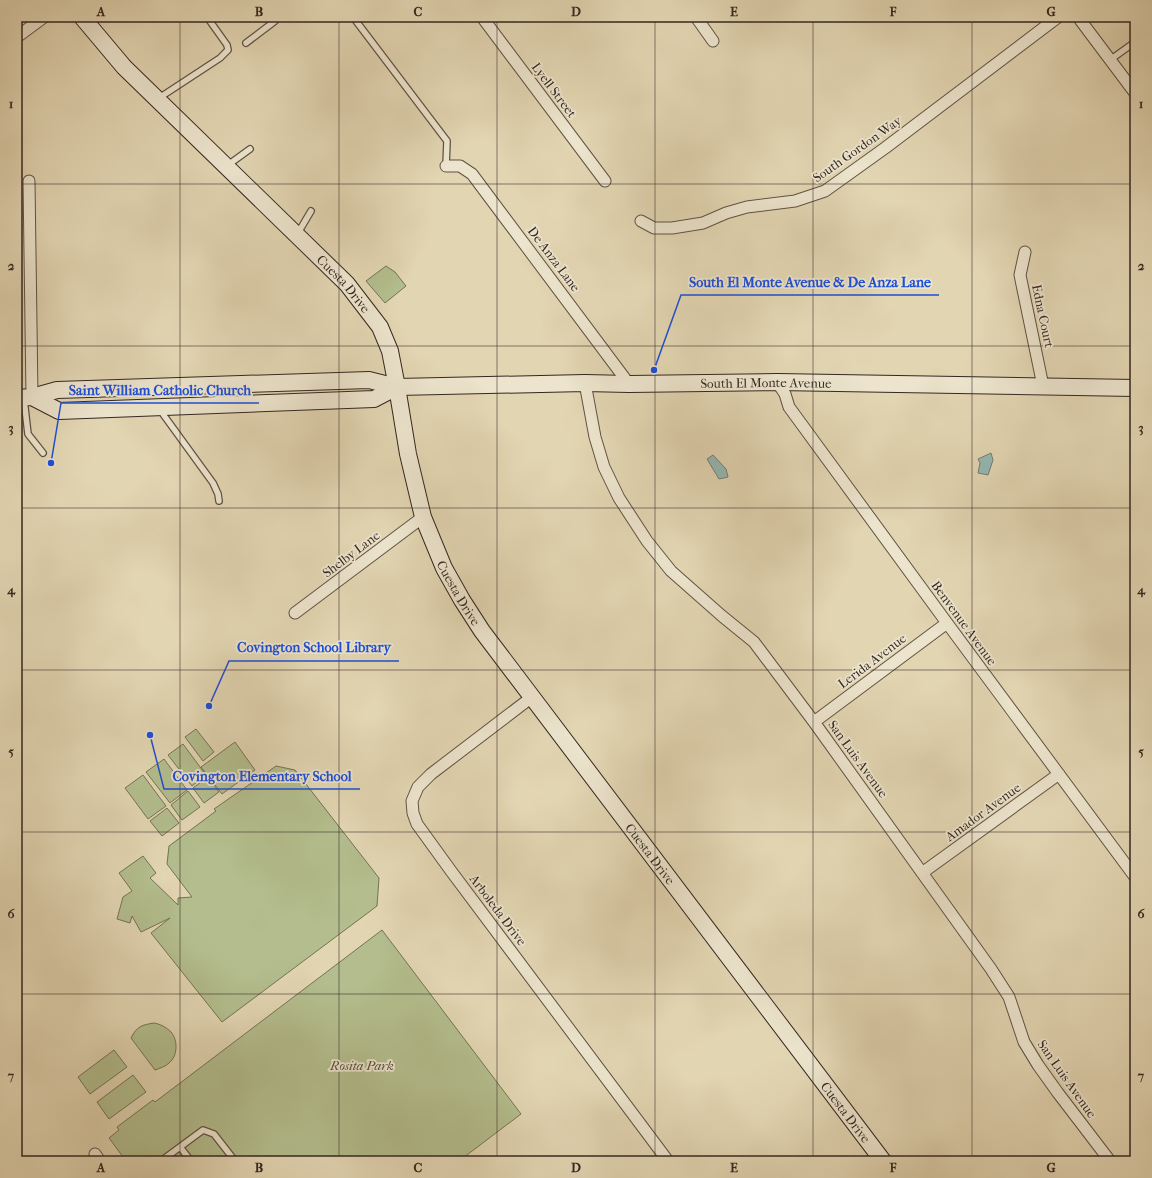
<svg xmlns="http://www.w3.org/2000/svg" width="1152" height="1178" font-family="'IM FELL French Canon',serif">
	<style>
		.green { fill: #b3bd8d; stroke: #747256 }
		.water { fill: #96b8b3; stroke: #6f7e78 }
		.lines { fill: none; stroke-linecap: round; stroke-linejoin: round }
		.lane-casing { stroke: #605244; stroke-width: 8 }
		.street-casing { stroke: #605244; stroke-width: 13 }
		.secondary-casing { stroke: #342720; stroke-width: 18 }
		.lane { stroke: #ece4cd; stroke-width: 5.5 }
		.street { stroke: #ece4cd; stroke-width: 11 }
		.secondary { stroke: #ece4cd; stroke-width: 16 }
		.grid { fill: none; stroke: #342720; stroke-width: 1; stroke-opacity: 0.55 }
		.labels { text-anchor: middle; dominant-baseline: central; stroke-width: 3.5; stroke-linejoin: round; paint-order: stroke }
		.street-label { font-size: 13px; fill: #342720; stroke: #ece4cd }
		.park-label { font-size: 13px; font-style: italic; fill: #544c3b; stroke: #ece4cd }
		.leader { fill: none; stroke: #1d4ed8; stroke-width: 1.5 }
		.callout-dot { fill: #1d4ed8; stroke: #ece4cd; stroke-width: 1.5 }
		.callout-label { font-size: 14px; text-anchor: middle; font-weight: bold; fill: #1d4ed8; stroke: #ece4cd; stroke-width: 3.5; stroke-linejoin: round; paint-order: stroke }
		.neatline { fill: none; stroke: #342720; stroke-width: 1.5 }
		.grid-label { font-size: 13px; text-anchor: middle; font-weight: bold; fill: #342720 }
	</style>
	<rect width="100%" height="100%" fill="#e2d5b2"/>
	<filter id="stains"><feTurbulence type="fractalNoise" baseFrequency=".005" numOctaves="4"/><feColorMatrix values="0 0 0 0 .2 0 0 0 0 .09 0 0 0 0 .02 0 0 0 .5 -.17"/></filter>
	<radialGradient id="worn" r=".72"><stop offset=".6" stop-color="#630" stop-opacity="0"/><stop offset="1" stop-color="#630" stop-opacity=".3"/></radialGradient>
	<path class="green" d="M386,266L395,272L406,286L385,303L366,281Z
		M196,729L214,752L203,761L185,737Z
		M235,742L255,770L222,794L201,767Z
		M183,744L206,775L192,786L168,755Z
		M164,759L187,790L170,803L146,772Z
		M276,766L295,770L379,878L377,906L222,1022L151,933L170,918L141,932L132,916L130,923L117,919L123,897L132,891L119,873L143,856L156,873L150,878L178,905V898L192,897L167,864L169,846L216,811L214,809Z
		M143,775L166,806L148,819L125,788Z
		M208,777L219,792L204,803L193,788Z
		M188,791L200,807L182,820L171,805Z
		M167,808L179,823L162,836L150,821Z
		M382,930L521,1114L459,1161H126L109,1138L119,1130L117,1127L153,1100L155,1102Z
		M154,1023C160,1024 166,1027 171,1032C178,1040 178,1056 169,1063C165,1067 160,1068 155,1070L131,1038C137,1026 142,1025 154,1023Z
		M114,1050L127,1067L90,1094L78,1077Z
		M133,1075L146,1092L109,1119L97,1102Z"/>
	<path class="water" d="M991,453L993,460L988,475L978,473L980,463L978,459Z
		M713,455L726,469L728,477L719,479L707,459Z"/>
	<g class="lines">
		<defs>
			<path id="lane" d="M353,17L447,141L446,166
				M246,43L275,21L274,17
				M1110,60L1135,42
				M159,98L220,58L228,50L227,45L207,17
				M228,165L250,149
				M298,233L311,211
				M24,399L28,434L43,453
				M160,410L213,483L218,494L219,501
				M180,1147L191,1161
				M161,1161L203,1130L214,1134L235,1161"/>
			<path id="street" d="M482,17L605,181
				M696,17L713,41
				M1078,17L1135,93
				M17,37L44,17
				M446,166H460L472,174L629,384
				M29,181L32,397
				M641,221L654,228H672L703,223L726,213L747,207L795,201L825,191L885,148L1058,17
				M1025,252L1020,275L1043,386
				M777,382L785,394L789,407L947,623L1135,877
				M585,383L595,437L604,467L619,498L647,541L671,571L722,616L754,642L814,722L991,969L1009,997L1024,1042L1038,1065L1058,1093L1110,1161
				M295,613L423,517
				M532,697L431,774L418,787L412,801L413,813L417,824L451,871L668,1161
				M814,722L947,623
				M922,873L1059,774
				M95,1154L100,1161"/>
			<g id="secondary">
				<path id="s1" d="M82,17L124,67L347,284L380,327L390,351L397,387L408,454L423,517L444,568L462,600L482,631L883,1161"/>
				<path d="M32,397L59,411L374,399L397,387"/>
				<path id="s2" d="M17,398L32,397L57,390L369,380L397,387L585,383L629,384L777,382L1135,388"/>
			</g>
		</defs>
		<use href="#lane" class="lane-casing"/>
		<use href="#street" class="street-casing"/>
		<use href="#secondary" class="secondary-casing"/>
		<use href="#lane" class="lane"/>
		<use href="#street" class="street"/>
		<use href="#secondary" class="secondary"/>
	</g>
	<path class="grid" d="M180,17V1161M339,17V1161M497,17V1161M655,17V1161M813,17V1161M972,17V1161M17,184H1135M17,346H1135M17,508H1135M17,670H1135M17,832H1135M17,994H1135"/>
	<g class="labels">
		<g class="street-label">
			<text transform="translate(554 90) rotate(53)">Lyell Street</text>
			<text transform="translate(857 149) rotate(-35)">South Gordon Way</text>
			<text transform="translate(554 259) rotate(53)">De Anza Lane</text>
			<text stroke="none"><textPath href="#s1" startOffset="374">Cuesta Drive</textPath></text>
			<text transform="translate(1043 316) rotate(78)">Edna Court</text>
			<text stroke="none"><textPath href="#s2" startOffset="751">South El Monte Avenue</textPath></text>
			<text transform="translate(351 554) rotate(-37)">Shelby Lane</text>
			<text stroke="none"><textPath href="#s1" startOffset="710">Cuesta Drive</textPath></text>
			<text transform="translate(964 623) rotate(54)">Benvenue Avenue</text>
			<text transform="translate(872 661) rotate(-37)">Lerida Avenue</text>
			<text transform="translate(858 759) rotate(54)">San Luis Avenue</text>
			<text transform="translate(983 812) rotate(-36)">Amador Avenue</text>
			<text stroke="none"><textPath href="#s1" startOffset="1034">Cuesta Drive</textPath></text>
			<text transform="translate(498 910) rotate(53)">Arboleda Drive</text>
			<text transform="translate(1067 1079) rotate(55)">San Luis Avenue</text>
			<text stroke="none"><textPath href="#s1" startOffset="1358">Cuesta Drive</textPath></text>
		</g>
		<g class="park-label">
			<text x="362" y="1065">Rosita Park</text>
		</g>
	</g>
	<path class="leader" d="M654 370L681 295H939M51 463L61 403H259M209 706L229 661H399M150 735L164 789H360"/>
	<g class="callout-dot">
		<circle cx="654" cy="370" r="4"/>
		<circle cx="51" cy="463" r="4"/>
		<circle cx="209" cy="706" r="4"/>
		<circle cx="150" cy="735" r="4"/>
	</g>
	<g class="callout-label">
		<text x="810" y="287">South El Monte Avenue &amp; De Anza Lane</text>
		<text x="160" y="395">Saint William Catholic Church</text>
		<text x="314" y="652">Covington School Library</text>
		<text x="262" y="781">Covington Elementary School</text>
	</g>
	<rect width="1152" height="1178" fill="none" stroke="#e2d5b2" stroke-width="44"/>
	<rect x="22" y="22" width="1108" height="1134" class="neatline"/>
	<g class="grid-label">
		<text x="101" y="16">A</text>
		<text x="259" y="16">B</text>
		<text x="418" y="16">C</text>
		<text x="576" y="16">D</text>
		<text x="734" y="16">E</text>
		<text x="893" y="16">F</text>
		<text x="1051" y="16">G</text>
		<text x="11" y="108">1</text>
		<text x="1141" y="108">1</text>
		<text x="11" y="270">2</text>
		<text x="1141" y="270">2</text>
		<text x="11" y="432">3</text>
		<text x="1141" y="432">3</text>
		<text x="11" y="594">4</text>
		<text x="1141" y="594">4</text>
		<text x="11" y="756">5</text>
		<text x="1141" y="756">5</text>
		<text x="11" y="918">6</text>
		<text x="1141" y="918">6</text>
		<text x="11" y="1080">7</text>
		<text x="1141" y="1080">7</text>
		<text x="101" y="1172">A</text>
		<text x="259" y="1172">B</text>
		<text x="418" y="1172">C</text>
		<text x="576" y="1172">D</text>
		<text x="734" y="1172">E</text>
		<text x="893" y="1172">F</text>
		<text x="1051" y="1172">G</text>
	</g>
	<rect width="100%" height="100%" filter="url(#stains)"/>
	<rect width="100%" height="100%" fill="url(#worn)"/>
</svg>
